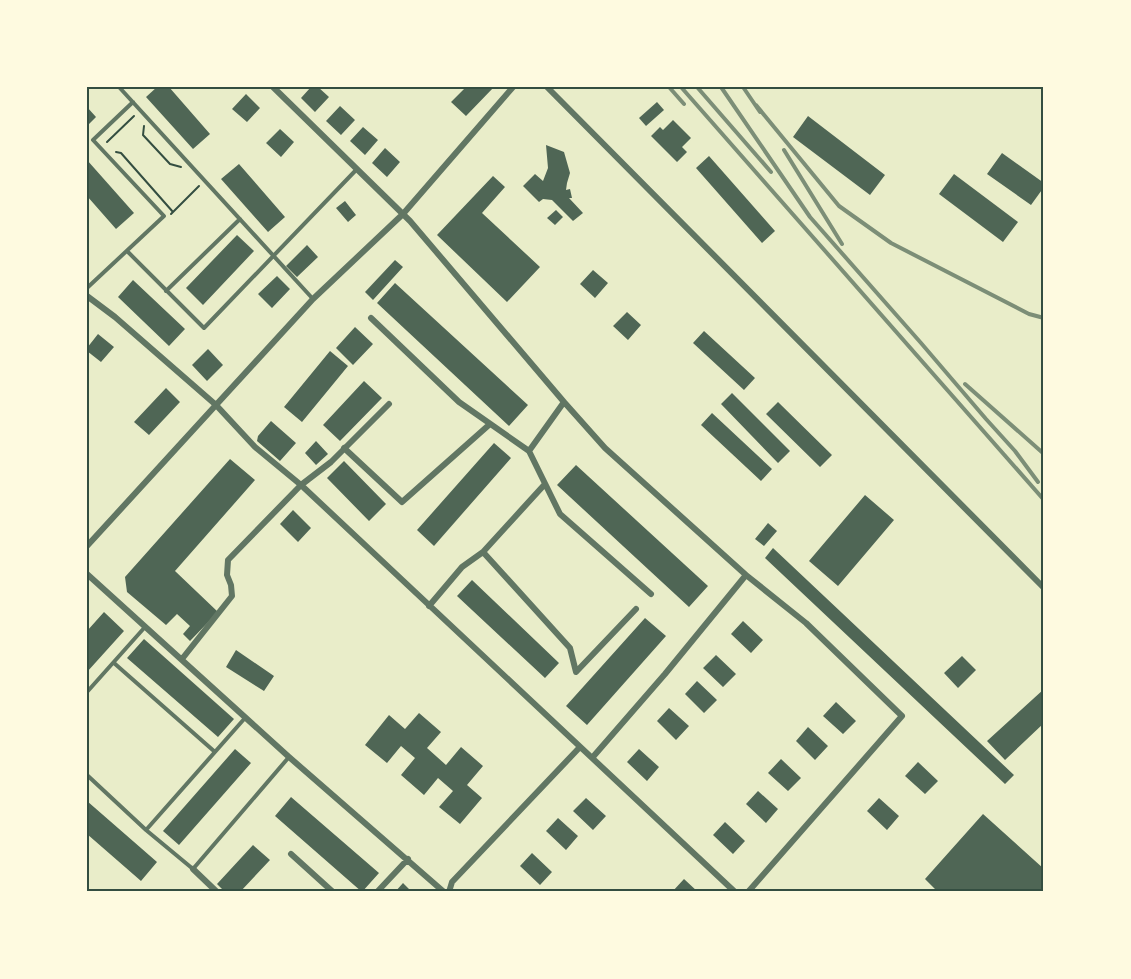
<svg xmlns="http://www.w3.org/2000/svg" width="1131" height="979" font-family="'Noto Sans',sans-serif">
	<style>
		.building { fill: #4f6655 }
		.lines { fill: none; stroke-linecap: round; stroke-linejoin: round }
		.path { stroke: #344e41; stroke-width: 2 }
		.service { stroke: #617663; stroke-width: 4 }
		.minor { stroke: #617663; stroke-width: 6 }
		.rail { stroke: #7c8e77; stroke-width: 4 }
		.neatline { fill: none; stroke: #344e41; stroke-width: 2 }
	</style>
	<rect width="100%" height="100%" fill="#e9edc9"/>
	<path class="building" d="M157,87H169L210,134L193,149L146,97Z
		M311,87H318L329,97L315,112L301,98Z
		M466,87H494L466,116L451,102Z
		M246,94L260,108L247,122L232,109Z
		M657,102L664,110L646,126L639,118Z
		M340,106L355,120L341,135L326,121Z
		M87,107L96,117L87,126Z
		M808,116L885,175L870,195L793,137Z
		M673,120L691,138L682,147L687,152L677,162L651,136L660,127L663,130Z
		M363,127L378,140L365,155L350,141Z
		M280,129L294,142L281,157L266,143Z
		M546,145L564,152L570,173L567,183L566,190L570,189L572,198H569L583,213L573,221L552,200L543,199L539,202L523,186L535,174L543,181L548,168Z
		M385,148L400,162L387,177L372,163Z
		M1002,153L1044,183V187L1031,205L987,174Z
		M709,156L775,231L762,243L696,168Z
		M87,160L134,213L116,229L87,196Z
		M239,164L285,217L268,232L221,179Z
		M954,174L1018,222L1003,242L939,194Z
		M493,176L505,187L482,213L540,267L507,302L437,235Z
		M345,201L356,215L348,222L336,208Z
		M556,210L563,217L555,225L547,218Z
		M237,235L254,251L203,305L186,288Z
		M307,245L318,257L297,277L286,266Z
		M395,260L403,267L373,300L365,292Z
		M593,270L608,283L595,298L580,284Z
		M277,276L290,289L272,308L258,294Z
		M133,280L185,329L169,346L118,297Z
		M395,283L528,405L509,426L377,303Z
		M627,312L641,325L628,340L613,326Z
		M355,327L373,344L353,365L336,348Z
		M704,331L755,378L744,390L693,343Z
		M98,334L114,347L101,362L87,351V348Z
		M208,349L223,365L207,381L192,365Z
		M330,351L348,366L302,422L284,407Z
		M364,381L382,398L340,441L323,425Z
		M166,388L180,402L149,435L134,422Z
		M732,393L790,451L778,463L721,404Z
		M778,402L832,455L820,467L766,414Z
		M712,413L772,469L761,481L701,425Z
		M271,421L296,443L280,461L257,441L258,436Z
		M316,441L328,454L316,465L305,453Z
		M494,443L511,458L434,546L417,530Z
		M230,459L255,480L175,571L218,612L190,641L183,634L190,626L177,614L166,625L127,592L125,577Z
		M344,461L386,504L369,521L327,478Z
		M576,465L708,586L689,607L557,485Z
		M865,495L894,520L838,586L809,561Z
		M293,510L311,528L298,542L280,524Z
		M768,523L777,531L764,546L755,539Z
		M773,548L1014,775L1005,784L765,558Z
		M472,580L559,663L545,678L457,596Z
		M104,612L124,631L87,672V631Z
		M645,618L666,636L587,725L566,706Z
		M743,621L763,640L751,653L731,634Z
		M144,639L234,719L218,737L127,658Z
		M236,650L274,676L264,691L226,667Z
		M716,655L736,674L723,687L703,668Z
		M962,656L976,670L958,688L944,673Z
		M697,681L717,700L704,713L685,694Z
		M1044,689V723L1005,760L987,741Z
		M836,702L856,721L843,734L823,716Z
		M669,708L689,726L676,740L657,721Z
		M419,713L441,732L427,748L446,765L461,747L483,766L467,785L482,798L460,824L439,807L453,791L438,778L424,795L401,775L415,758L401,746L387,763L365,745L389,715L405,729Z
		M808,727L828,746L815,760L796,741Z
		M235,749L251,763L179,845L163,831Z
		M639,749L659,767L647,781L627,762Z
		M781,759L801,778L788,791L768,773Z
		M918,762L938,781L925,794L905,776Z
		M758,791L778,809L766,823L746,804Z
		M291,797L379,873L362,892L275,816Z
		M586,798L606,816L593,830L573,811Z
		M879,798L899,816L887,830L867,811Z
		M87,801L157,862L141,881L87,834Z
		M983,814L1044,869V892H932L935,889L925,879Z
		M558,818L578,836L566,850L546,831Z
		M725,822L745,841L733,854L713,835Z
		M253,845L270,860L240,892H225L217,884Z
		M532,853L552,872L540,885L520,866Z
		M684,879L698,892H672Z
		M403,883L412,892H395Z"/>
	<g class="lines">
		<path class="path" d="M144,126L143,135L170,164L181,167
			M107,142L134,116
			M116,152L121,153L173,212
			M171,214L199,186"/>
		<path class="service" d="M119,87L313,299
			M127,251L204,328L357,169
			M87,288L164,216L93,140L133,102
			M166,291L240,219
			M114,663L215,752
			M87,692L145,627
			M87,775L146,830L193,869L289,757
			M146,830L245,718"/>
		<path class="minor" d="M273,87L410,221L564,402L605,448L746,575L806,623L902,716L748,892
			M547,87L1044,588
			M87,296L115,317L216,405L255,447L301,485L735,892
			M371,318L459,402L529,451L564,402
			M344,448L402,502L490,424
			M529,451L560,514L651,594
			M87,546L313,299L403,214L513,87
			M483,552L570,648L576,672L636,609
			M87,574L289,757L444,892
			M429,606L462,567L483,552L545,484
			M182,659L232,596L231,585L227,575L228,560L301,485L331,462L389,404
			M592,758L665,674L746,575
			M291,854L333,892
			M193,869L217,892
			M377,892L408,859
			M449,892L452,882L580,747"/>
		<path class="rail" d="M669,87L684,104
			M681,87L1044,500
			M697,87L771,172
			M721,87L810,217L921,343L986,419L1015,451L1038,482
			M743,87L760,112
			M756,105L839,206L891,243L1029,314L1044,318
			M784,150L842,244
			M965,384L1044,454"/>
	</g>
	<rect width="1131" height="979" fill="none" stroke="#fefae0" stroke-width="177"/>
	<rect x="88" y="88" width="954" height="802" class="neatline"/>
</svg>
